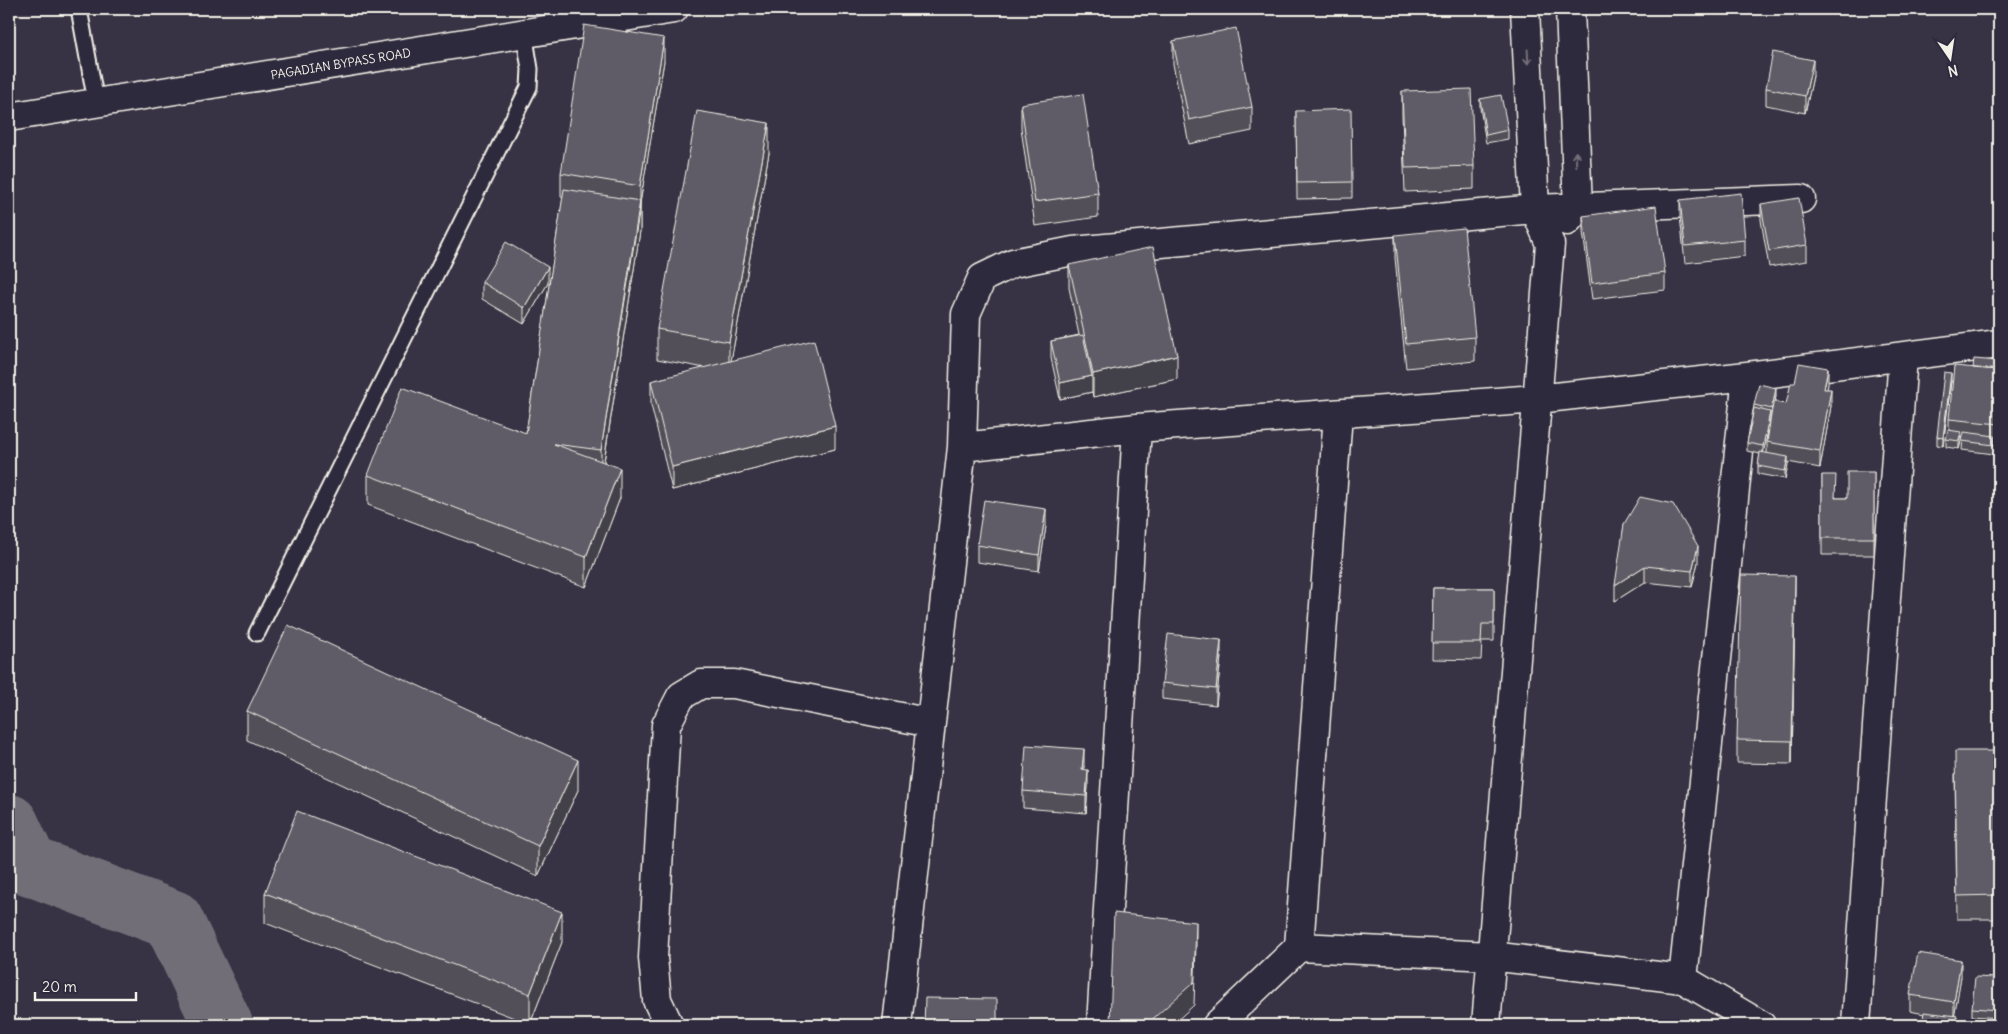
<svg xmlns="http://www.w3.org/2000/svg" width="2008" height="1034" font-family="Delius,sans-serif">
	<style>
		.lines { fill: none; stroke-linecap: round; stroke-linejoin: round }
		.river { stroke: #726e77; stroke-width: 60 }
		.lane-casing { stroke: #f4f1e8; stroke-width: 19 }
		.street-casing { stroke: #f4f1e8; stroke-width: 31 }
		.highway-casing { stroke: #f4f1e8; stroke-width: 31 }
		.lane { stroke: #2f2a3d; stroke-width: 15 }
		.street { stroke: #2f2a3d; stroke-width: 28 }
		.highway { stroke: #2f2a3d; stroke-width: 28 }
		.wall { fill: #524f59; stroke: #f4f1e8; fill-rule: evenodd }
		.shaded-wall { fill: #424048; stroke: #f4f1e8 }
		.building { fill: #5f5c67; stroke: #f4f1e8 }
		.oneway { stroke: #747079 }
		.labels { text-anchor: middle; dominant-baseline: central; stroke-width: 4; stroke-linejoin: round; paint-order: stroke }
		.street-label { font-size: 12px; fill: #f4f1e8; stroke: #2f2a3d }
	</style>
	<rect width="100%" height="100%" fill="#373244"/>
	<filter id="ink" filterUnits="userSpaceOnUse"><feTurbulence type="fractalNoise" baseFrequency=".02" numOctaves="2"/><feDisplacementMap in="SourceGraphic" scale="10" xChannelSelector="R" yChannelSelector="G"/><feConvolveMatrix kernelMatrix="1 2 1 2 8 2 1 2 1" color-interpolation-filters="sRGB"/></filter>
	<g filter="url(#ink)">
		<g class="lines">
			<path class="river" d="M9,824L28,865L173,920L223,1025"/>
			<defs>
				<path id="lane" d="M79,9L96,102
					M257,633L529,87L530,69L524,32"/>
				<path id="street" d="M1567,221L1578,208L1570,9
					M962,447L1137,428L1537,399L1747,376L1999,344
					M1299,947L1338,414
					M1683,979L1747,376
					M669,1025L657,1000L653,958L666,725L681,696L701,684H734L931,723
					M897,1025L962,447L966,314L982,278L1013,263L1073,251L1535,209L1801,199
					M1101,1025L1137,428
					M1217,1025L1299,947L1491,956L1683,979L1761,1025
					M1486,1025L1550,244L1535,209L1525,9
					M1856,1025L1903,356"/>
				<g id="highway">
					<path id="s1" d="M9,117L674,9"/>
				</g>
			</defs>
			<use href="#lane" class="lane-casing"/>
			<use href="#street" class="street-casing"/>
			<use href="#highway" class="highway-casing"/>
			<use href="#lane" class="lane"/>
			<use href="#street" class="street"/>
			<use href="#highway" class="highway"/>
		</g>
		<path class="wall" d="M1173,41L1252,107V131L1189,144L1173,64Z
			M664,61L640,203V231L604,462L620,498L586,587L368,505V475L526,433L563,197H561V173Z
			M1813,76L1805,113L1766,105V88Z
			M1402,91L1474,166V189L1405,192L1402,115Z
			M1480,99L1508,130V139L1486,143L1480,108Z
			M1021,104L1098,193V217L1035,226L1021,128Z
			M1296,111L1352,182V198L1297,199Z
			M769,153L731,361L835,449L672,490L651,405V381L705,368L657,359V329Z
			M1680,200L1745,240V256L1685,263L1680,216Z
			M1761,204L1807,245V261L1769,267L1761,220Z
			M1583,216L1665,273V290L1592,299L1583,232Z
			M1395,235L1475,337V361L1406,368L1395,258Z
			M1069,265L1177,379L1093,397L1092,392L1060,399L1051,358V341L1079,335L1069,288Z
			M482,282L548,283L524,324L482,299Z
			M1999,361V440H1995L1994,454L1962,450L1963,437H1961V441L1959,449L1946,447V439L1949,430V419L1973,368Z
			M1951,381L1943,446L1937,445V437Z
			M1795,383L1828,384L1827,389L1831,406L1820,468L1788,462L1785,479L1758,474V466L1760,454L1747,451V443L1754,405L1776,396L1775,402L1786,404ZM1770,422L1767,442V454L1763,453Z
			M1874,472V555H1822V475L1836,498H1847Z
			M1624,524L1698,562L1692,587L1645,582L1615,601Z
			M1046,526L1039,571L977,562V545Z
			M1433,588H1494V641H1482L1481,660L1432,659Z
			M1795,600L1792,764L1737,763V740Z
			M1221,656L1216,705L1162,699V683Z
			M247,711L578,790L538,876L247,740Z
			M1999,751V919H1957L1955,775Z
			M1084,766V769L1088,786L1086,813L1023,808V791Z
			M265,893L562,942L530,1024L265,923Z
			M1961,976L1954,1016H1957L1956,1025H1922L1924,1014L1910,1011V995Z
			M1999,978V1018L1972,1016V1008Z"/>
		<path class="shaded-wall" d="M664,38V61L640,203V231L601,480V450L640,207V186Z
			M1813,60V76L1805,113V96Z
			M769,123V153L729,372V342Z
			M548,267V283L524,324V308Z
			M1177,355V379L1093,397V374Z
			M1828,368V384L1824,405V389Z
			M1951,373V381L1943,446V438Z
			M1092,376V392L1060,399V383Z
			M1776,388V396L1772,418V409Z
			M1831,389V406L1820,468V451Z
			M1770,412V420L1763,455V446Z
			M835,426V449L672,490V467Z
			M1961,432V441L1959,449V441Z
			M1788,457V465L1785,479V471Z
			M620,468V498L586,587V557Z
			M1046,509V526L1039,571V555Z
			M1698,546V562L1692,587V571Z
			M1645,566V582L1615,601V585Z
			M1795,576V600L1792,764V741Z
			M1221,640V656L1216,705V689Z
			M1084,749V766L1082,785V769Z
			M578,760V790L538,876V846Z
			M1088,770V786L1086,813V796Z
			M562,912V942L530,1024V994Z
			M1196,922V946L1194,1005L1172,1025H1146Z
			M1961,960V976L1954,1019V1002Z"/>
		<path class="building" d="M584,25L664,38L640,186L561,173Z
			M1236,28L1252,107L1189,120L1173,41Z
			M1773,52L1813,60L1805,96L1766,88Z
			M1471,89L1474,166L1405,168L1402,91Z
			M1083,94L1098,193L1035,202L1021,104Z
			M1501,95L1508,130L1486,135L1480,99Z
			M1351,109L1352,182L1297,183L1296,111Z
			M697,111L769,123L729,342L657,329Z
			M564,189L640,201L601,450L554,444L620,468L586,557L368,475L402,387L526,433Z
			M1741,193L1745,240L1685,246L1680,200Z
			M1799,198L1807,245L1769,251L1761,204Z
			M1656,206L1665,273L1592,283L1583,216Z
			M1464,228L1475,337L1406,344L1395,235Z
			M506,242L548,267L524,308L482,282Z
			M1153,247L1177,355L1093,374L1069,265Z
			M1083,335L1092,376L1060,383L1051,341Z
			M814,340L835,426L672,467L651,381Z
			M1974,359L1999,361V370L1973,368Z
			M1799,363L1828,368L1824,389H1831L1820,451L1767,442L1773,402L1786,404L1791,383H1795Z
			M1954,366L1999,370V424L1949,419Z
			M1944,372L1951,373L1943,438L1937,437Z
			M1759,384L1776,388L1772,409L1754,405Z
			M1754,408L1770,412L1763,446L1747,443Z
			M1948,430L1961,432L1959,441L1946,439Z
			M1964,432L1995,436L1994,445L1962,441Z
			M1760,452L1788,457L1785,471L1758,466Z
			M1847,472H1874V538H1822V475H1836L1835,498H1847Z
			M1640,497L1673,504L1698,546L1692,571L1645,566L1615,585L1624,524Z
			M984,500L1046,509L1039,555L977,545Z
			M1741,575L1795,576L1792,741L1737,740Z
			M1433,588H1494V624H1482L1481,643H1432Z
			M288,625L578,760L538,846L247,711Z
			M1168,634L1221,640L1216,689L1162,683Z
			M1026,745L1084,749L1082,769L1088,770L1086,796L1023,791Z
			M1955,751H1999V895L1957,896Z
			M297,811L562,912L530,994L265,893Z
			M1114,913L1196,922L1194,982L1146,1025H1110Z
			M1918,953L1961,960L1954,1002L1910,995Z
			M1975,977L1999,978V1010L1972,1008Z
			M925,998L997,999V1025H924Z
			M1924,1012L1957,1016L1956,1025H1922Z"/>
		<defs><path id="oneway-shaft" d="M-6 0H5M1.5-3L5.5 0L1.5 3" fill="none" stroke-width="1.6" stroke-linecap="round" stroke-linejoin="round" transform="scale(1.25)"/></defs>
		<g class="oneway">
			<use href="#oneway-shaft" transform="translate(1528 57) rotate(87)"/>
			<use href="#oneway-shaft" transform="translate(1576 159) rotate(-92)"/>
		</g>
	</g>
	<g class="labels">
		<g class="street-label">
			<text stroke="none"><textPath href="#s1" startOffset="336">PAGADIAN BYPASS ROAD</textPath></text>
		</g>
	</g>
	<rect width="2008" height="1034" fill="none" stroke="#2f2a3d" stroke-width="30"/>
	<rect x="15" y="15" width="1978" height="1004" fill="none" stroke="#f4f1e8" stroke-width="2" filter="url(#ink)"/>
	<g transform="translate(1950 58) rotate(167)" stroke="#2f2a3d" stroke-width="4" paint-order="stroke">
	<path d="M0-4L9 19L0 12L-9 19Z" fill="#f4f1e8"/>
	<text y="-8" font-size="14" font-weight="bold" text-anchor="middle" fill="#f4f1e8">N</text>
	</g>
	<path d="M35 992v8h101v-8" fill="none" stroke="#f4f1e8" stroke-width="2.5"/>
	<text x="42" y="992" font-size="15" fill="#f4f1e8" stroke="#2f2a3d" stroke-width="4" paint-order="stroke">20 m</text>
</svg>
